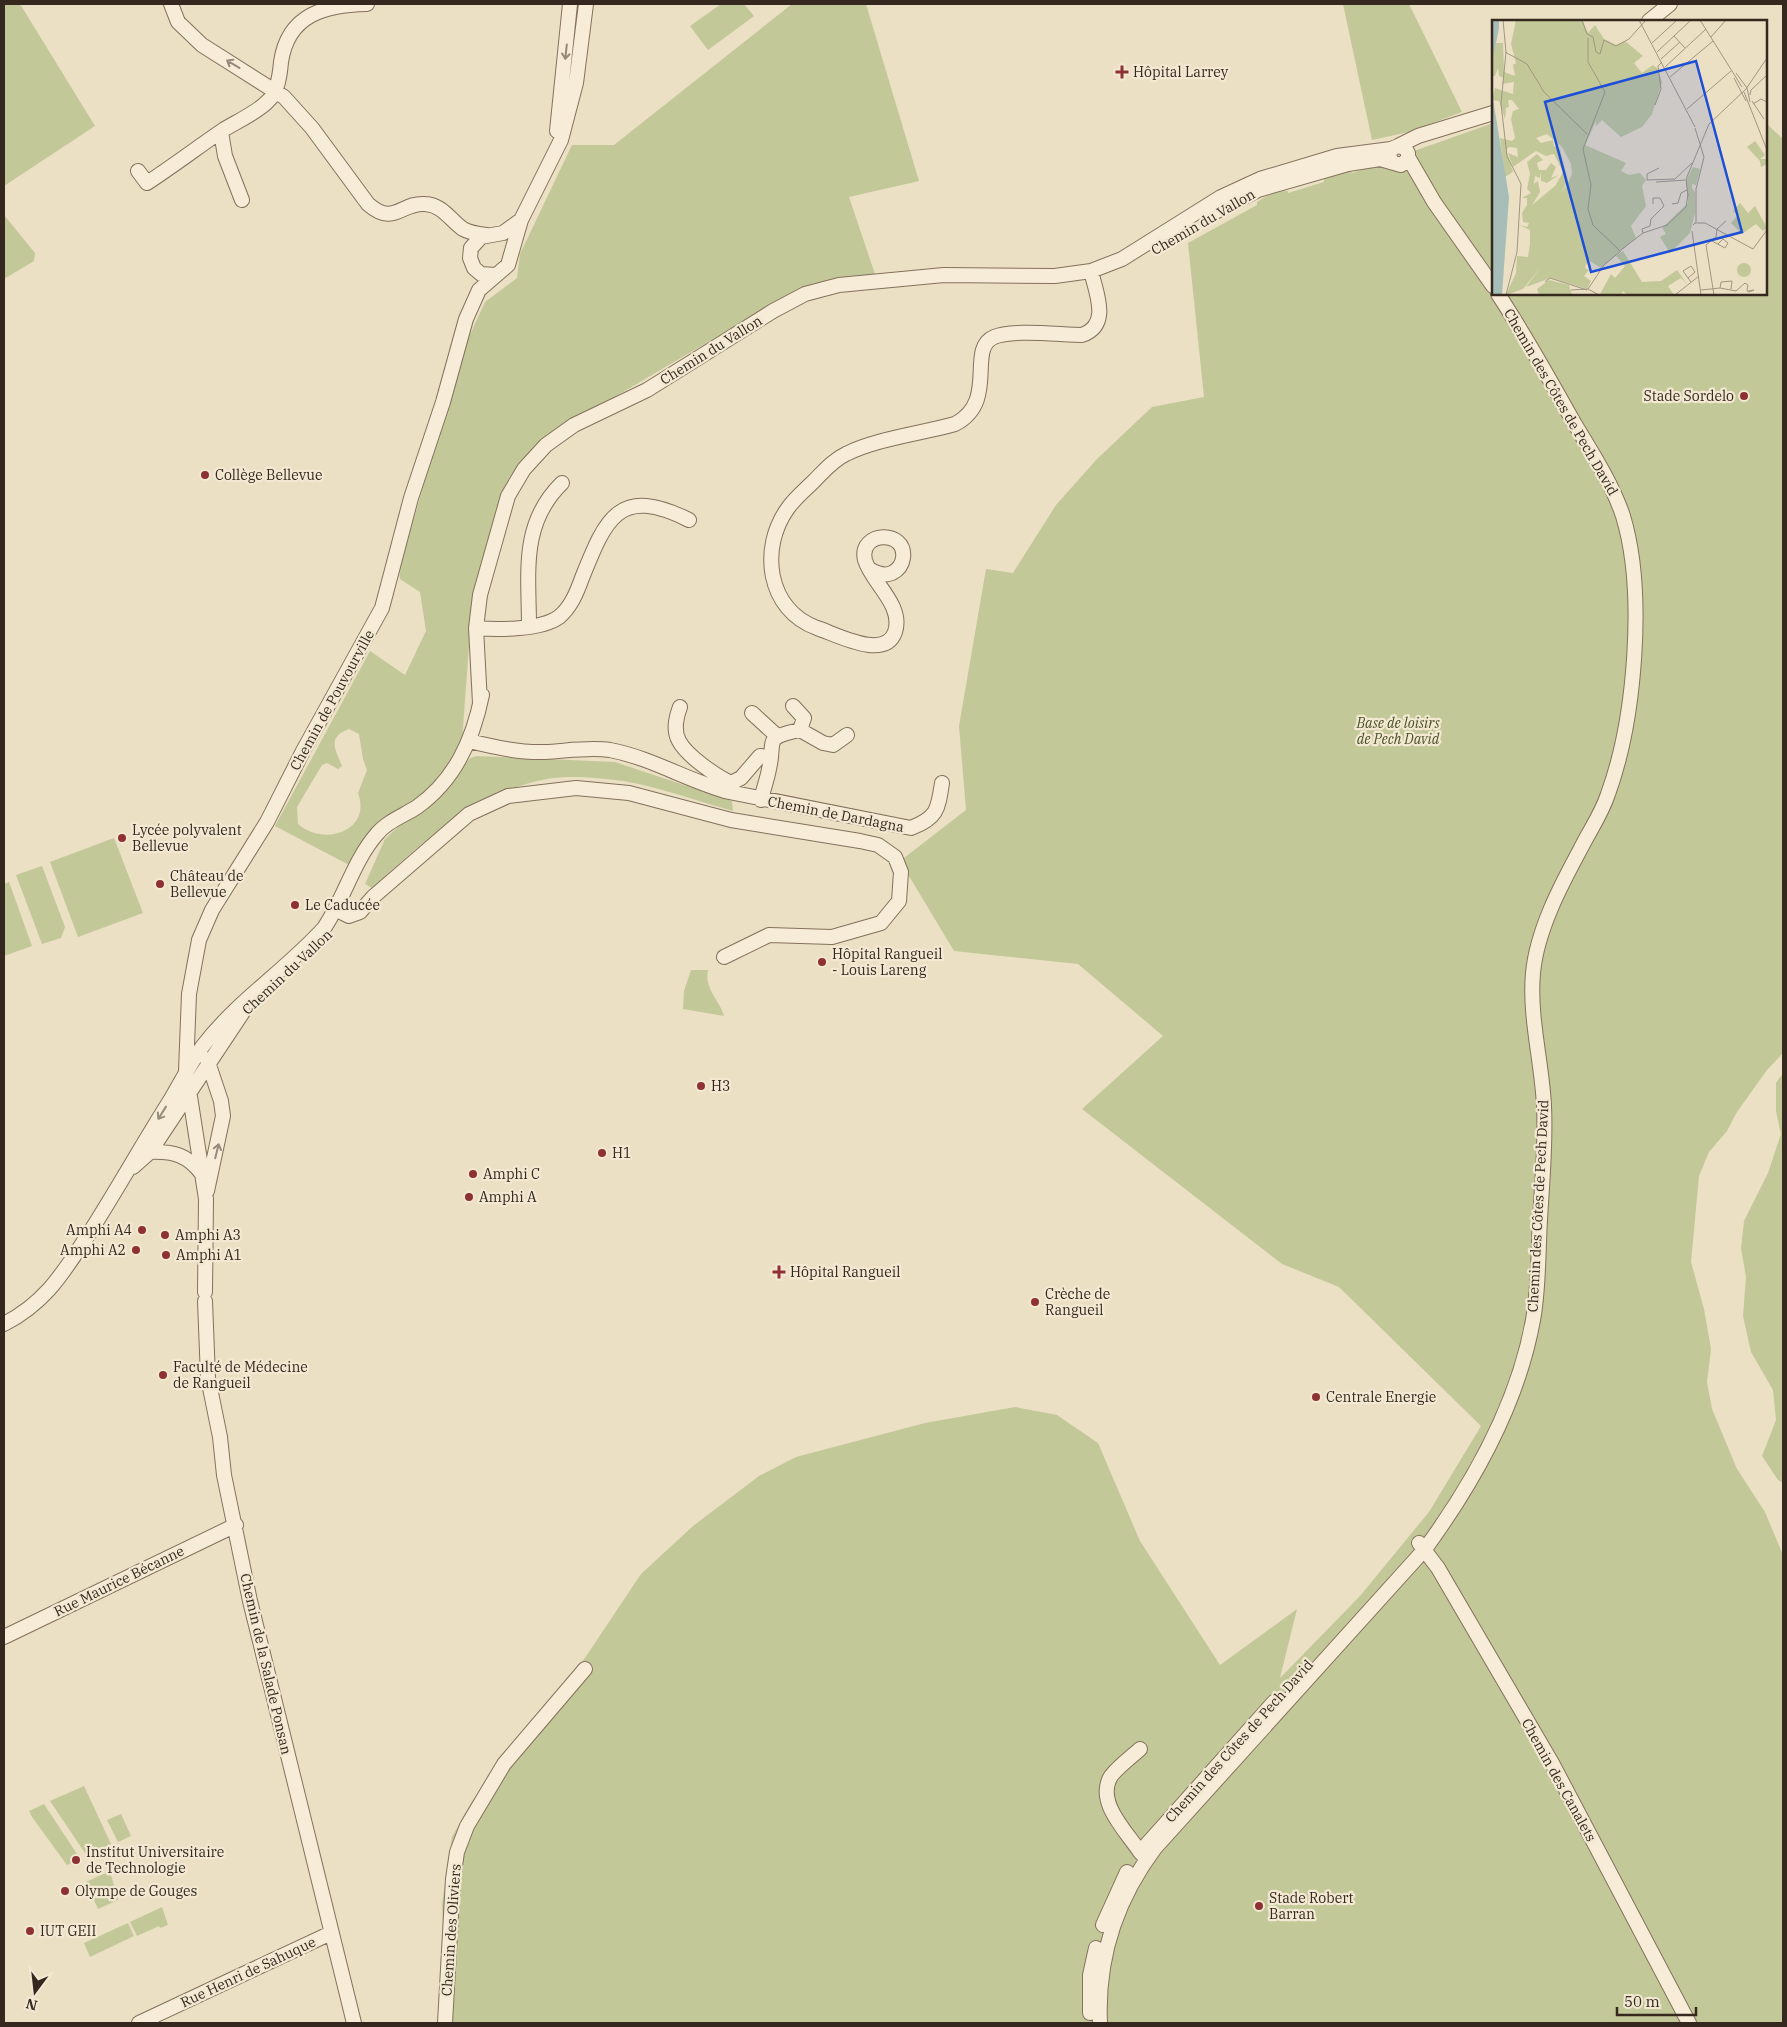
<svg xmlns="http://www.w3.org/2000/svg" width="1787" height="2027" font-family="'IBM Plex Serif',serif">
	<style>
		.green { fill: #c3c899; fill-rule: evenodd }
		.lines { fill: none; stroke-linecap: round; stroke-linejoin: round }
		.minor-casing { stroke: #84715c; stroke-width: 16 }
		.minor { stroke: #f6ecd7; stroke-width: 14 }
		.oneway { stroke: #968a7b }
		.poi-dot { fill: #8e3133; stroke: #f3e9d3; stroke-width: 2 }
		.labels { text-anchor: middle; dominant-baseline: central; stroke-width: 4.5; stroke-linejoin: round; paint-order: stroke }
		.poi-label { font-size: 14px; fill: #35291f; stroke: #f3e9d3; text-anchor: start }
		.street-label { font-size: 14px; fill: #35291f; stroke: #f3e9d3 }
		.park-label { font-size: 14px; font-style: italic; fill: #465027; stroke: #f3e9d3 }
		.inset-road { fill: none; stroke: #a29682; stroke-width: 1 }
		.view { fill: #1d4ed8; fill-opacity: 0.15; stroke: #1d4ed8; stroke-width: 2.5 }
		.inset-edge { fill: none; stroke: #35291f; stroke-width: 2.5 }
	</style>
	<rect width="100%" height="100%" fill="#ebdfc4"/>
	<path class="green" d="M4,4H20L95,126L4,186Z
		M721,4H744L754,16L708,50L690,26Z
		M792,4H866L919,181L849,197L876,277L812,284L771,305L555,432L510,476L490,536L471,617L462,742L452,764L423,796L377,823L351,866L275,826L370,651L405,675L426,631L420,592L400,579L399,570L462,352L485,302L517,278L520,254L572,145H614ZM349,729L359,734L363,759L367,770L358,793C372,831 324,847 298,824L297,807L322,765L327,763L338,769L342,766C335,749 327,737 349,729Z
		M1343,4H1409L1462,112L1409,132L1372,140Z
		M1493,123V294H1766V123L1783,139V1053L1767,1070L1737,1112L1727,1131L1709,1152L1699,1176L1691,1262L1704,1309L1711,1349L1707,1382L1712,1409L1737,1469L1765,1512L1783,1555V2023H447L442,1904L452,1837L472,1801L585,1658L641,1574L693,1526L759,1476L796,1457L925,1423L1015,1407L1057,1415L1098,1443L1140,1541L1220,1665L1297,1609L1280,1678L1360,1596L1429,1512L1481,1426L1339,1287L1282,1264L1082,1109L1163,1036L1078,964L954,951L900,861L966,810L959,726L986,569L1013,573L1056,505L1097,459L1152,407L1204,397L1188,243L1257,205V202C1266,196 1276,191 1288,191V193L1324,182V179L1350,171L1352,173Z
		M4,215L35,253L34,261L4,279Z
		M477,756L615,762L732,801L733,811C697,801 659,787 623,781C598,778 571,775 547,779C479,791 421,843 372,888L365,884L385,839L400,825L437,800L470,758Z
		M114,838L143,913L78,937L50,862Z
		M42,866L65,927L61,938L42,944L16,875Z
		M9,882L32,946L4,956V884Z
		M691,970H708C704,989 719,999 724,1016L683,1009L684,991Z
		M1783,1073V1483L1778,1480L1762,1456L1776,1420L1773,1390L1751,1352L1743,1316L1746,1277L1741,1248L1744,1221L1768,1173L1781,1134L1776,1111V1083Z
		M84,1786L111,1844L87,1856L50,1801Z
		M44,1804L77,1854L80,1859L67,1865L32,1817L29,1811Z
		M121,1814L131,1836L118,1842L107,1820Z
		M110,1871L118,1900L98,1909L86,1882Z
		M162,1907L168,1925L160,1928L159,1926L137,1936L130,1922Z
		M128,1923L134,1936L90,1957L84,1943Z"/>
	<g class="lines">
		<defs>
			<path id="minor" d="M171,4L178,22L202,45L284,97L312,128L368,204C394,227 401,202 425,204C443,205 450,220 463,229C470,233 478,234 486,235
				M1649,21L1670,4
				M557,131L570,4
				M221,132L225,156L242,200
				M1398,146L1418,136L1493,113
				M1408,157L1434,202L1493,286
				M138,171L147,183C173,166 198,147 223,130C236,122 258,112 268,101C278,92 280,74 281,62C288,14 325,5 367,4
				M1209,215L1258,190L1348,164L1380,159L1401,165L1408,159V153L1405,148L1398,146L1391,149L1389,156L1392,162
				M495,275L481,274L474,268L470,258L471,248L481,237L503,233L521,220
				M871,570C878,574 885,576 892,573C898,570 902,565 903,558C907,529 858,531 865,560C871,582 904,605 895,632C885,661 836,634 817,628C767,610 759,548 788,508C795,498 806,489 814,481C824,471 833,460 846,454C875,439 923,433 955,424C999,401 966,349 994,337C1013,329 1061,335 1082,335C1111,325 1096,293 1091,271
				M529,627C529,573 520,524 562,483
				M476,628C498,630 541,630 559,617C571,607 577,592 582,578C606,518 619,485 689,520
				M480,703L476,628L480,595L508,496L524,469L546,445L574,425L647,390L773,311L805,294L839,285L944,275L1055,276L1091,271L1122,259L1221,197L1260,179L1337,156L1391,149
				M793,706L804,718L800,730
				M680,707C676,718 673,730 679,741C687,756 716,776 731,783L741,778L760,756L770,757
				M752,713L777,736
				M469,741C494,747 520,753 545,752C566,751 589,747 610,750C652,758 688,781 729,792L911,828C937,818 938,810 942,783
				M761,800C763,790 767,780 769,769C776,740 762,738 800,730L823,743L833,745L847,735
				M337,906L339,911L349,916L360,912L373,897L469,814L508,796L576,788L629,793L731,820L860,841L878,845L895,857L901,872L899,901L881,923L832,937L769,935L724,957
				M207,1059L221,1101L223,1116L207,1191
				M150,1152C173,1151 188,1155 202,1174
				M133,1167L150,1152L243,1012
				M205,1292L206,1199L186,1071L189,994L199,940L212,910L267,822L303,751L382,608L411,498L443,402L466,319L479,290L508,265L521,220L561,140L576,83L586,4
				M205,1301L208,1378L220,1437L224,1475L250,1601L354,2023
				M4,1324C47,1302 64,1271 90,1232C118,1188 143,1143 171,1099C181,1082 190,1064 202,1047C237,1001 286,970 324,928C344,899 353,862 376,835C386,822 403,816 417,807C455,780 473,740 482,695
				M1419,1543L1438,1568L1552,1763L1689,2023
				M4,1637L236,1525
				M1140,1749C1130,1758 1119,1766 1111,1776C1095,1802 1127,1832 1140,1852L1146,1858
				M1140,1852L1274,1702
				M1103,1925L1127,1872
				M1090,2013V1975L1096,1948
				M139,2023L331,1933
				M445,2023L453,1879L457,1852L467,1826L504,1764L585,1669
				M1100,2023C1097,1958 1116,1900 1155,1848L1425,1549C1474,1482 1518,1403 1533,1320C1539,1288 1538,1253 1540,1220C1542,1182 1546,1144 1544,1106C1542,1062 1529,1017 1533,973C1537,930 1561,885 1581,848C1590,830 1602,813 1608,794C1635,720 1646,592 1623,516C1612,483 1591,451 1573,421C1549,378 1525,335 1498,294"/>
		</defs>
		<use href="#minor" class="minor-casing"/>
		<use href="#minor" class="minor"/>
	</g>
	<defs><path id="oneway-shaft" d="M-6 0H5M1.5-3L5.5 0L1.5 3" fill="none" stroke-width="1.6" stroke-linecap="round" stroke-linejoin="round" transform="scale(1.25)"/></defs>
	<g class="oneway">
		<use href="#oneway-shaft" transform="translate(566 52) rotate(96)"/>
		<use href="#oneway-shaft" transform="translate(233 64) rotate(-149)"/>
		<use href="#oneway-shaft" transform="translate(162 1113) rotate(122)"/>
		<use href="#oneway-shaft" transform="translate(217 1151) rotate(-76)"/>
	</g>
	<g class="poi-dot">
		<path d="M1119.5 64.5h5v5h5v5h-5v5h-5v-5h-5v-5h5z"/>
		<circle cx="1744" cy="396" r="5"/>
		<circle cx="205" cy="475" r="5"/>
		<circle cx="122" cy="838" r="5"/>
		<circle cx="160" cy="884" r="5"/>
		<circle cx="295" cy="905" r="5"/>
		<circle cx="822" cy="962" r="5"/>
		<circle cx="701" cy="1086" r="5"/>
		<circle cx="602" cy="1153" r="5"/>
		<circle cx="473" cy="1174" r="5"/>
		<circle cx="469" cy="1197" r="5"/>
		<circle cx="142" cy="1230" r="5"/>
		<circle cx="165" cy="1235" r="5"/>
		<circle cx="136" cy="1250" r="5"/>
		<circle cx="166" cy="1255" r="5"/>
		<path d="M776.5 1264.5h5v5h5v5h-5v5h-5v-5h-5v-5h5z"/>
		<circle cx="1035" cy="1302" r="5"/>
		<circle cx="163" cy="1375" r="5"/>
		<circle cx="1316" cy="1397" r="5"/>
		<circle cx="76" cy="1860" r="5"/>
		<circle cx="65" cy="1891" r="5"/>
		<circle cx="1259" cy="1906" r="5"/>
		<circle cx="30" cy="1931" r="5"/>
	</g>
	<g class="labels">
		<g class="poi-label">
			<text x="1133" y="72">Hôpital Larrey</text>
			<text x="1734" y="396" text-anchor="end">Stade Sordelo</text>
			<text x="215" y="475">Collège Bellevue</text>
			<text x="132" y="830">Lycée polyvalent<tspan x="132" dy="16">Bellevue</tspan></text>
			<text x="170" y="876">Château de<tspan x="170" dy="16">Bellevue</tspan></text>
			<text x="305" y="905">Le Caducée</text>
			<text x="832" y="954">Hôpital Rangueil<tspan x="832" dy="16">- Louis Lareng</tspan></text>
			<text x="711" y="1086">H3</text>
			<text x="612" y="1153">H1</text>
			<text x="483" y="1174">Amphi C</text>
			<text x="479" y="1197">Amphi A</text>
			<text x="132" y="1230" text-anchor="end">Amphi A4</text>
			<text x="175" y="1235">Amphi A3</text>
			<text x="126" y="1250" text-anchor="end">Amphi A2</text>
			<text x="176" y="1255">Amphi A1</text>
			<text x="790" y="1272">Hôpital Rangueil</text>
			<text x="1045" y="1294">Crèche de<tspan x="1045" dy="16">Rangueil</tspan></text>
			<text x="173" y="1367">Faculté de Médecine<tspan x="173" dy="16">de Rangueil</tspan></text>
			<text x="1326" y="1397">Centrale Energie</text>
			<text x="86" y="1852">Institut Universitaire<tspan x="86" dy="16">de Technologie</tspan></text>
			<text x="75" y="1891">Olympe de Gouges</text>
			<text x="1269" y="1898">Stade Robert<tspan x="1269" dy="16">Barran</tspan></text>
			<text x="40" y="1931">IUT GEII</text>
		</g>
		<g class="street-label">
			<text transform="translate(1203 222) rotate(-30)">Chemin du Vallon</text>
			<text transform="translate(711 350) rotate(-32)">Chemin du Vallon</text>
			<text transform="translate(1561 402) rotate(60)">Chemin des Côtes de Pech David</text>
			<text transform="translate(332 700) rotate(-61)">Chemin de Pouvourville</text>
			<text transform="translate(836 814) rotate(11)">Chemin de Dardagna</text>
			<text transform="translate(287 972) rotate(-43)">Chemin du Vallon</text>
			<text transform="translate(1538 1206) rotate(-87)">Chemin des Côtes de Pech David</text>
			<text transform="translate(119 1581) rotate(-26)">Rue Maurice Bécanne</text>
			<text transform="translate(266 1664) rotate(77)">Chemin de la Salade Ponsan</text>
			<text transform="translate(1239 1741) rotate(-48)">Chemin des Côtes de Pech David</text>
			<text transform="translate(1559 1780) rotate(61)">Chemin des Canalets</text>
			<text transform="translate(451 1930) rotate(-86)">Chemin des Oliviers</text>
			<text transform="translate(248 1972) rotate(-25)">Rue Henri de Sahuque</text>
		</g>
		<g class="park-label">
			<text x="1398" y="723">Base de loisirs<tspan x="1398" dy="16">de Pech David</tspan></text>
		</g>
	</g>
	<g transform="translate(1492 20)">
		<rect width="275" height="275" fill="#ebdfc4"/>
		<path d="M24,0H90L96,13L103,5L112,19L124,25L133,21L151,36L142,43L150,53L161,45L165,48L170,62L160,94L150,107L129,117L110,100L104,106V101L93,125L134,143L129,151L137,155L148,153L154,160L150,166L154,186L139,206L144,218L109,248L96,240L93,248L97,250L92,256L99,261L95,269L59,258L34,267L48,248L31,269L14,275L24,253L25,236L36,237L38,224V210L27,205L35,207L37,203L31,202L30,193L35,185V178H30L39,173L35,169L38,154L35,142L45,134L51,140L45,143L47,150H54L59,143L64,147L59,158L67,155L55,163L49,161V152L48,158L43,156L42,164L46,161L48,172L40,185L63,166L71,152L62,134L54,136L44,131L21,147L16,133L26,137L25,128L17,127L14,130L21,152L13,157L8,118L20,121L23,118L19,99L21,91L27,89L20,80H16L17,87L14,88L13,99L7,81L0,80L3,68L21,74L22,62L10,64L12,58L7,56L6,48L3,56H0V43L3,23H11L12,52L23,56L21,45L24,43L19,24ZM55,114L70,127L79,144L80,154L75,165L69,173L76,161L68,129L62,126L61,120L49,123L44,118ZM263,121L273,135L268,139H275V144L269,147L268,141L255,127ZM201,147L208,149L204,165L200,164V168L203,172V193L198,213L178,233L168,217L174,214L170,208L196,183L194,160ZM248,183L256,193L263,186L275,208L271,211L264,204L250,214L239,203L246,195L241,191ZM131,231L150,262L169,261L185,250L195,264L189,258L176,266L182,275H135L131,271L129,275L108,274L119,254L123,258L133,246L124,236ZM245 250a7 7 0 1 1 14 0a7 7 0 1 1-14 0ZM57,260L77,265L80,275H47L45,269Z" fill="#c3c899" fill-rule="evenodd"/>
		<path d="M0,0H7V8L0,43ZM0,73L17,177L10,275H0Z" fill="#a6beb7"/>
		<path class="inset-road" d="M11,0L14,32L9,84L15,136L29,164L25,232L14,275M90,0L95,14L101,17L104,32L108,34L112,20L124,26L137,19L154,0M147,0L203,107M208,0L250,67M182,16L193,28M219,17L234,0M96,18V42L113,72L91,129L99,165L96,189L101,205L128,231M160,23L185,0M13,32L35,44L52,72L95,114M165,32L199,0M169,39L188,22M173,47L214,9M244,53L255,68L258,82M178,57L221,21M242,58L254,81M252,72L275,130M258,75L259,70L275,55M260,81L272,99M261,84L269,79L275,82M163,85L169,69L166,46L170,42M195,89L239,51M167,148L155,154V160L183,159L200,143M164,162L193,160M196,176L194,159L217,104L254,69L275,38M180,184L186,183L189,173L195,170M203,203H213L261,229L275,210M201,205L204,202V169L212,137L203,108M200,211L209,275M151,213L150,209L158,206L159,199L172,186L168,178H161V184M218,220L233,228L236,223L231,219L226,224M129,230L151,213L175,205L194,187L196,174M196,258L191,251L199,246L203,252L196,258L199,262M53,262L58,258L95,270M228,268L229,262L240,261L239,269M96,269L112,245L129,231M79,270L96,269L107,275M209,270L228,268L244,271L253,263L256,265L255,270V271L257,272L262,270L256,271M183,275L207,256M222,275L214,225L224,217L225,209L234,201"/>
		<path class="view" d="M204,41L250,212L99,252L53,82Z"/>
		<rect width="275" height="275" class="inset-edge"/>
	</g>
	<rect width="1787" height="2027" fill="none" stroke="#35291f" stroke-width="10"/>
	<g transform="translate(35 1992) rotate(195)" stroke="#f3e9d3" stroke-width="4" paint-order="stroke">
	<path d="M0-4L9 19L0 12L-9 19Z" fill="#35291f"/>
	<text y="-8" font-size="14" font-weight="bold" text-anchor="middle" fill="#35291f">N</text>
	</g>
	<path d="M1617 2007v8h79v-8" fill="none" stroke="#35291f" stroke-width="2.5"/>
	<text x="1624" y="2007" font-size="15" fill="#35291f" stroke="#f3e9d3" stroke-width="4" paint-order="stroke">50 m</text>
</svg>
